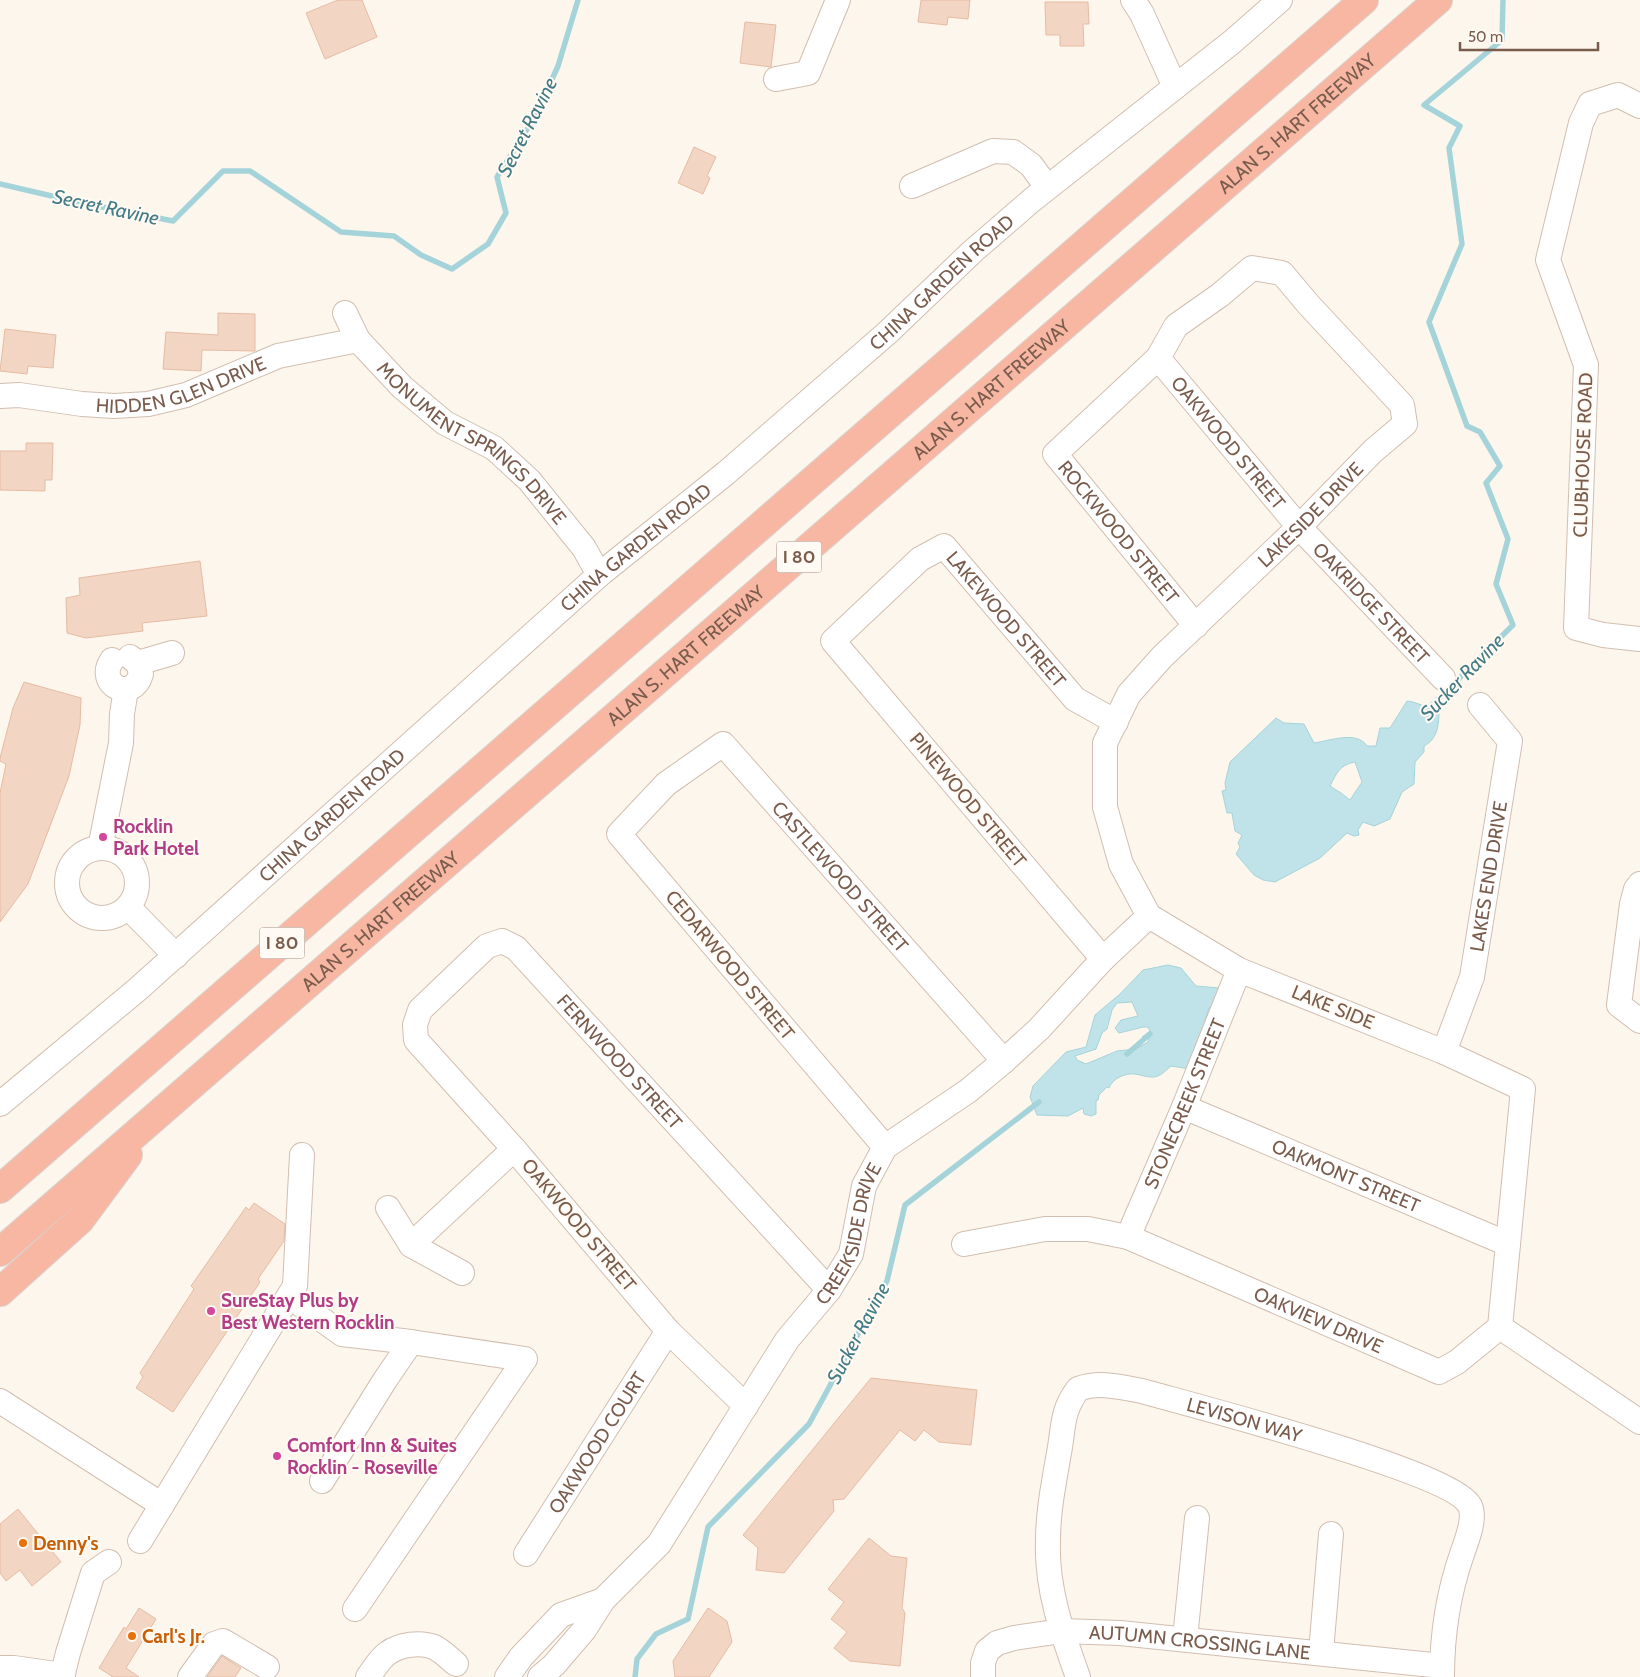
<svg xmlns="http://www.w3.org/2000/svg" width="1640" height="1677" font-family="Cabin,sans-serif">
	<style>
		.water { fill: #bfe3e8; stroke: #a5d3da; fill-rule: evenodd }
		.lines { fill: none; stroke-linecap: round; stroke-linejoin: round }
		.stream { stroke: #a5d3da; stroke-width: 5.5 }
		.building { fill: #f3d5c3; stroke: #e6bba3 }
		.minor-casing { stroke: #d1beb0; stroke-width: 26 }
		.highway-casing { stroke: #dad1cd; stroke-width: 30 }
		.minor { stroke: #fff; stroke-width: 24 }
		.highway { stroke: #f7b7a3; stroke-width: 28 }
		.hotel-dot { fill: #d1479c; stroke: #fffaf3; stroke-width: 2 }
		.food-dot { fill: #e8710a; stroke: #fffaf3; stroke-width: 2 }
		.labels { text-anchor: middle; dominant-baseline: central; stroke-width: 4; stroke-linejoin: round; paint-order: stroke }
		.shield { fill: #fffaf3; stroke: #a28b7f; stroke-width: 1 }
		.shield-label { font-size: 18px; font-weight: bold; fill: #7a5c4d }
		.street-label { font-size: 19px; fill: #7a5c4d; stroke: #fffaf3 }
		.hotel-label { font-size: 19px; font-weight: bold; fill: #b23c85; stroke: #fffaf3; text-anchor: start }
		.food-label { font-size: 19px; font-weight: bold; fill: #c56008; stroke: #fffaf3; text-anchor: start }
		.water-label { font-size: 20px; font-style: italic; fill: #437c86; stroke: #fffaf3 }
	</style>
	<rect width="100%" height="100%" fill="#fdf6ec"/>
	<path class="water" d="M1407,701C1418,702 1427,709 1439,710C1439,724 1438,739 1424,746V752L1415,762L1414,784L1402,792L1390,819L1374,826L1363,822L1358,830L1359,835L1354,836L1347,833L1320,858L1275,882L1263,880L1254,875L1236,854L1240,847L1238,843L1242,835L1235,831L1232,813H1227L1222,791L1226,790L1225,783L1230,762L1276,718L1284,723L1304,724L1314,743C1329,741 1357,730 1367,746H1376L1380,728H1390ZM1355,762L1362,782L1350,800L1341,793L1330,786C1337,773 1339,765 1355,762Z
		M1168,965L1181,968L1196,986L1219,988L1217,1002L1209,1008L1190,1069L1171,1066C1167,1069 1163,1074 1158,1076C1151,1079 1142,1075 1135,1074C1125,1073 1113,1078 1109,1088L1107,1087L1099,1095L1098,1100L1096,1101V1114L1091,1116L1084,1114L1083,1108L1068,1116L1037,1115L1030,1097L1033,1086L1066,1052L1086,1047L1095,1015L1120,994L1143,970ZM1132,1002L1138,1016L1121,1020L1115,1028L1119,1033L1143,1027H1148L1150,1031L1142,1037L1149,1038L1148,1042L1136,1049L1117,1051L1086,1064L1077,1060L1075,1056L1096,1049L1102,1033L1107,1029L1112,1010L1117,1003Z"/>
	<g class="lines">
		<path class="stream" d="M0,184L82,203L173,221L223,171H250L341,232L394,236L421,255L452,269L488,244L506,213L497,177L536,115L558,66L578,0
			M1424,713L1513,625L1496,584L1508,539L1486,483L1500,466L1480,432L1467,426L1429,322L1462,244L1449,148L1460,126L1424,105L1502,40L1503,0
			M1127,1054L1150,1034
			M635,1677L637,1659L656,1634L688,1619L708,1527L809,1424L887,1281L905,1205L1039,1102"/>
	</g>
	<path class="building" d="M338,0H362L377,37L325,59L306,13Z
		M921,0H970L968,19L948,17L947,25L918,22Z
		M1045,2H1088L1089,24H1083L1084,46H1060V35H1046Z
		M745,22L776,25L771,67L740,63Z
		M694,147L716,157L707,176L710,178L703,194L678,183Z
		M218,313L255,314V351L202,350L201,371L163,369L166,332L218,335Z
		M5,329L56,335L53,368L28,366L27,374L0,371Z
		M26,443H53L52,480H45V491L0,490V451H26Z
		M200,561L207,616L142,623L143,631L86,638L67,633L66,598L80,595L79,578Z
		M24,682L81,698L80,725L69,776L28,884L0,922V793L6,764L0,761V758L13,708Z
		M254,1203L285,1224L284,1241L258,1279L260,1282L173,1412L136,1388L143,1377L140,1373L194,1289L191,1286L246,1207L249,1210Z
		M871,1378L977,1390L971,1445L939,1442L924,1430L915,1441L900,1430L844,1499L833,1500L834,1511L784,1573L756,1570L758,1548L743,1535Z
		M18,1509L61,1562L32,1586L20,1570L6,1581L0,1573V1524Z
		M869,1538L891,1556L907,1558L902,1608L905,1613L900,1666L850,1661L834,1648L847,1632L831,1619L844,1602L828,1589Z
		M139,1608L156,1619L126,1668L139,1677H113L99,1668L124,1627L126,1629Z
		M708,1608L727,1621L732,1642L709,1677H675L673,1661Z
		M222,1656L241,1668L235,1677H207Z"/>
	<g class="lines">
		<defs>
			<g id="minor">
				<path d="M1133,0L1142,14L1175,87"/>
				<path d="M776,79L808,73L838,0"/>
				<path d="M1640,106L1618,95L1590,104L1581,123L1548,260L1586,365L1576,628L1603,635L1640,639"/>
				<path d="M912,186L993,151L1013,152L1031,165L1047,187"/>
				<path id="s1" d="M345,313L358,340L402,387L445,423L494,448L529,480L584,548L599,575"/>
				<path id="s2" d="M1158,358L1299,527L1443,678"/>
				<path id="s3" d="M0,396L19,395L82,404L114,406L148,404L186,395L278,356L358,340"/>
				<path d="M112,660C95,685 133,703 141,674L138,663L130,657"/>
				<path d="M138,663L172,653"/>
				<path d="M100,848L121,743L122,714L126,689"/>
				<circle cx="102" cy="883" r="35"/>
				<path d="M1640,884L1636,889L1632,904L1619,1005L1640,1021"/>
				<path d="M128,907L176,956"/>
				<path id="s4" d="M1149,916L1121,864L1105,807V743L1129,694L1162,657L1299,527L1373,451L1405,424L1402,405L1308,304L1282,273L1252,268L1220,295L1176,326L1158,358L1055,454L1196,626"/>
				<path id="s5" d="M1103,959L833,641L920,559L944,546L1075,699L1116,722"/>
				<path id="s6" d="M1444,1052L1472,977L1510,741L1480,705"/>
				<path id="s7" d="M0,1104L138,989L599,575L726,473L886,334L973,251L1032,200L1232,42L1280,0"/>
				<path id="s8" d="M1184,1107L1508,1244"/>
				<path id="s9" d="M885,1147L619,834L666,784L723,744L1004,1061"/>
				<path d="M388,1208L411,1245L462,1273"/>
				<path id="s10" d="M1128,1237L1184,1107L1239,970"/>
				<path id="s11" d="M964,1244L1045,1229H1088L1128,1237L1439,1372L1457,1362L1500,1327L1523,1089L1444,1052L1239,970L1149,916"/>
				<path d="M411,1245L514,1149"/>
				<path d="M289,1296L342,1334L411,1342L525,1359L355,1609"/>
				<path d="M1500,1327L1640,1422"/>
				<path d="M0,1401L162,1505"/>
				<path id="s12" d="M746,1406L668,1331L514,1149L416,1040L415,1025L420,1010L487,946L502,941L516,948L829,1290"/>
				<path d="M322,1481L385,1380L411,1342"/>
				<path d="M140,1541L295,1286L302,1155"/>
				<path id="s13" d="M526,1554L668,1331"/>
				<path d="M1185,1639L1197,1518"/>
				<path d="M1321,1652L1331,1534"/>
				<path d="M0,1668H14L63,1675"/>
				<path d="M62,1677L68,1653L93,1573L109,1562"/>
				<path d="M190,1677L214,1644L223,1641L267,1667"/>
				<path d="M368,1677C374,1669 380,1658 388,1653C400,1644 421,1642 434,1647C442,1651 449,1658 456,1664"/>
				<path d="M507,1677L521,1657L561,1615L603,1600"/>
				<path id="s14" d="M540,1677L554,1665L584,1630L603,1600L659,1544L787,1340L829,1290L851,1254L864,1186L885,1147L968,1091L1004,1061L1039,1029L1103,959L1149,916"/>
				<path id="s15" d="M983,1677V1663L987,1651L997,1643L1014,1638L1062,1631L1120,1633L1442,1666"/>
				<path id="s16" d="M1078,1677C1062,1633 1046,1588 1048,1540C1048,1511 1054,1482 1059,1453C1064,1427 1061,1412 1078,1389C1100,1381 1120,1387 1142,1391C1191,1405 1453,1472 1470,1506C1476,1519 1466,1542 1462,1554C1448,1594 1442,1634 1442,1677"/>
			</g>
			<g id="highway">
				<path d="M0,1189L1364,0"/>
				<path id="s17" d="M0,1252L1438,0"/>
				<path d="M0,1292L80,1220L128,1155"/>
			</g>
		</defs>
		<use href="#minor" class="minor-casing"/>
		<use href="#highway" class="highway-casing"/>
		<use href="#minor" class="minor"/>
		<use href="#highway" class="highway"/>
	</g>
	<g class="hotel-dot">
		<circle cx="103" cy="837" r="5"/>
		<circle cx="211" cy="1311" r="5"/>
		<circle cx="277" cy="1456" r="5"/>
	</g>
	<g class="food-dot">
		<circle cx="23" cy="1543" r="5"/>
		<circle cx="132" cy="1636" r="5"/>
	</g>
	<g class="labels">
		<g class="shield">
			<rect x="776.5" y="541.5" width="45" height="31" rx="4"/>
			<rect x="259.5" y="927.5" width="45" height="31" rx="4"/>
		</g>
		<g class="shield-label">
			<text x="799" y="557">I 80</text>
			<text x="282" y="943">I 80</text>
		</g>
		<g class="street-label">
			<text stroke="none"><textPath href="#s17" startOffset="1719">ALAN S. HART FREEWAY</textPath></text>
			<text stroke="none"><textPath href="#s7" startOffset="1250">CHINA GARDEN ROAD</textPath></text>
			<text stroke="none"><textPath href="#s3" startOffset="185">HIDDEN GLEN DRIVE</textPath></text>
			<text stroke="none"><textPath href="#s17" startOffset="1314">ALAN S. HART FREEWAY</textPath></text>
			<text stroke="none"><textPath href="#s2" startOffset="110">OAKWOOD STREET</textPath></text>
			<text stroke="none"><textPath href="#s1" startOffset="185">MONUMENT SPRINGS DRIVE</textPath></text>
			<text transform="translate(1583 455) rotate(-88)">CLUBHOUSE ROAD</text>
			<text stroke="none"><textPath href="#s4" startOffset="492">LAKESIDE DRIVE</textPath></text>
			<text stroke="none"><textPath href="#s4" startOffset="1225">ROCKWOOD STREET</textPath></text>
			<text stroke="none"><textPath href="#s7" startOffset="845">CHINA GARDEN ROAD</textPath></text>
			<text stroke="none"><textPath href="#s2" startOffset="325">OAKRIDGE STREET</textPath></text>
			<text stroke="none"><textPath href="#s5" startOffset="660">LAKEWOOD STREET</textPath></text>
			<text stroke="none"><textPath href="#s17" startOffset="909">ALAN S. HART FREEWAY</textPath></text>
			<text transform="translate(968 800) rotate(50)">PINEWOOD STREET</text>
			<text stroke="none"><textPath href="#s7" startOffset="440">CHINA GARDEN ROAD</textPath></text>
			<text stroke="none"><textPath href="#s6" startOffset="182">LAKES END DRIVE</textPath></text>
			<text stroke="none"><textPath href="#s9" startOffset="726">CASTLEWOOD STREET</textPath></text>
			<text stroke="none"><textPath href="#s17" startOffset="504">ALAN S. HART FREEWAY</textPath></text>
			<text transform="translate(730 965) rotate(50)">CEDARWOOD STREET</text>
			<text transform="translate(1333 1007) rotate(22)">LAKE SIDE</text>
			<text stroke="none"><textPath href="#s12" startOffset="802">FERNWOOD STREET</textPath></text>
			<text stroke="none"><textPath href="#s10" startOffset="145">STONECREEK STREET</textPath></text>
			<text stroke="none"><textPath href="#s8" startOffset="176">OAKMONT STREET</textPath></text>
			<text transform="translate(579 1225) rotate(50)">OAKWOOD STREET</text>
			<text stroke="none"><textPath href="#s14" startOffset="546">CREEKSIDE DRIVE</textPath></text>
			<text stroke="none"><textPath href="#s11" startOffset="374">OAKVIEW DRIVE</textPath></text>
			<text stroke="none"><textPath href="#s16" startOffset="468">LEVISON WAY</textPath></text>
			<text stroke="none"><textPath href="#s13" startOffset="132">OAKWOOD COURT</textPath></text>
			<text stroke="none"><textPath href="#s15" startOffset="244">AUTUMN CROSSING LANE</textPath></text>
		</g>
		<g class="hotel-label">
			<text x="113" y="826">Rocklin<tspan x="113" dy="22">Park Hotel</tspan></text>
			<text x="221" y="1300">SureStay Plus by<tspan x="221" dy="22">Best Western Rocklin</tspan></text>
			<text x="287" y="1445">Comfort Inn &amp; Suites<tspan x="287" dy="22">Rocklin - Roseville</tspan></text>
		</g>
		<g class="food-label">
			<text x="33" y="1543">Denny's</text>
			<text x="142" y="1636">Carl's Jr.</text>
		</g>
		<g class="water-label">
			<text transform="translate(527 127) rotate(-63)">Secret Ravine</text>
			<text transform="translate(106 207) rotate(12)">Secret Ravine</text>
			<text transform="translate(1462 677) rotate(-46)">Sucker Ravine</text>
			<text transform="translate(858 1333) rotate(-62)">Sucker Ravine</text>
		</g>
	</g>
	<path d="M1460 42v8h138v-8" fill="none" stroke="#7a5c4d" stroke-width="2.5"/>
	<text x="1468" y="42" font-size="15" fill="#7a5c4d" stroke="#fffaf3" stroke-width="4" paint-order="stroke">50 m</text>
</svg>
